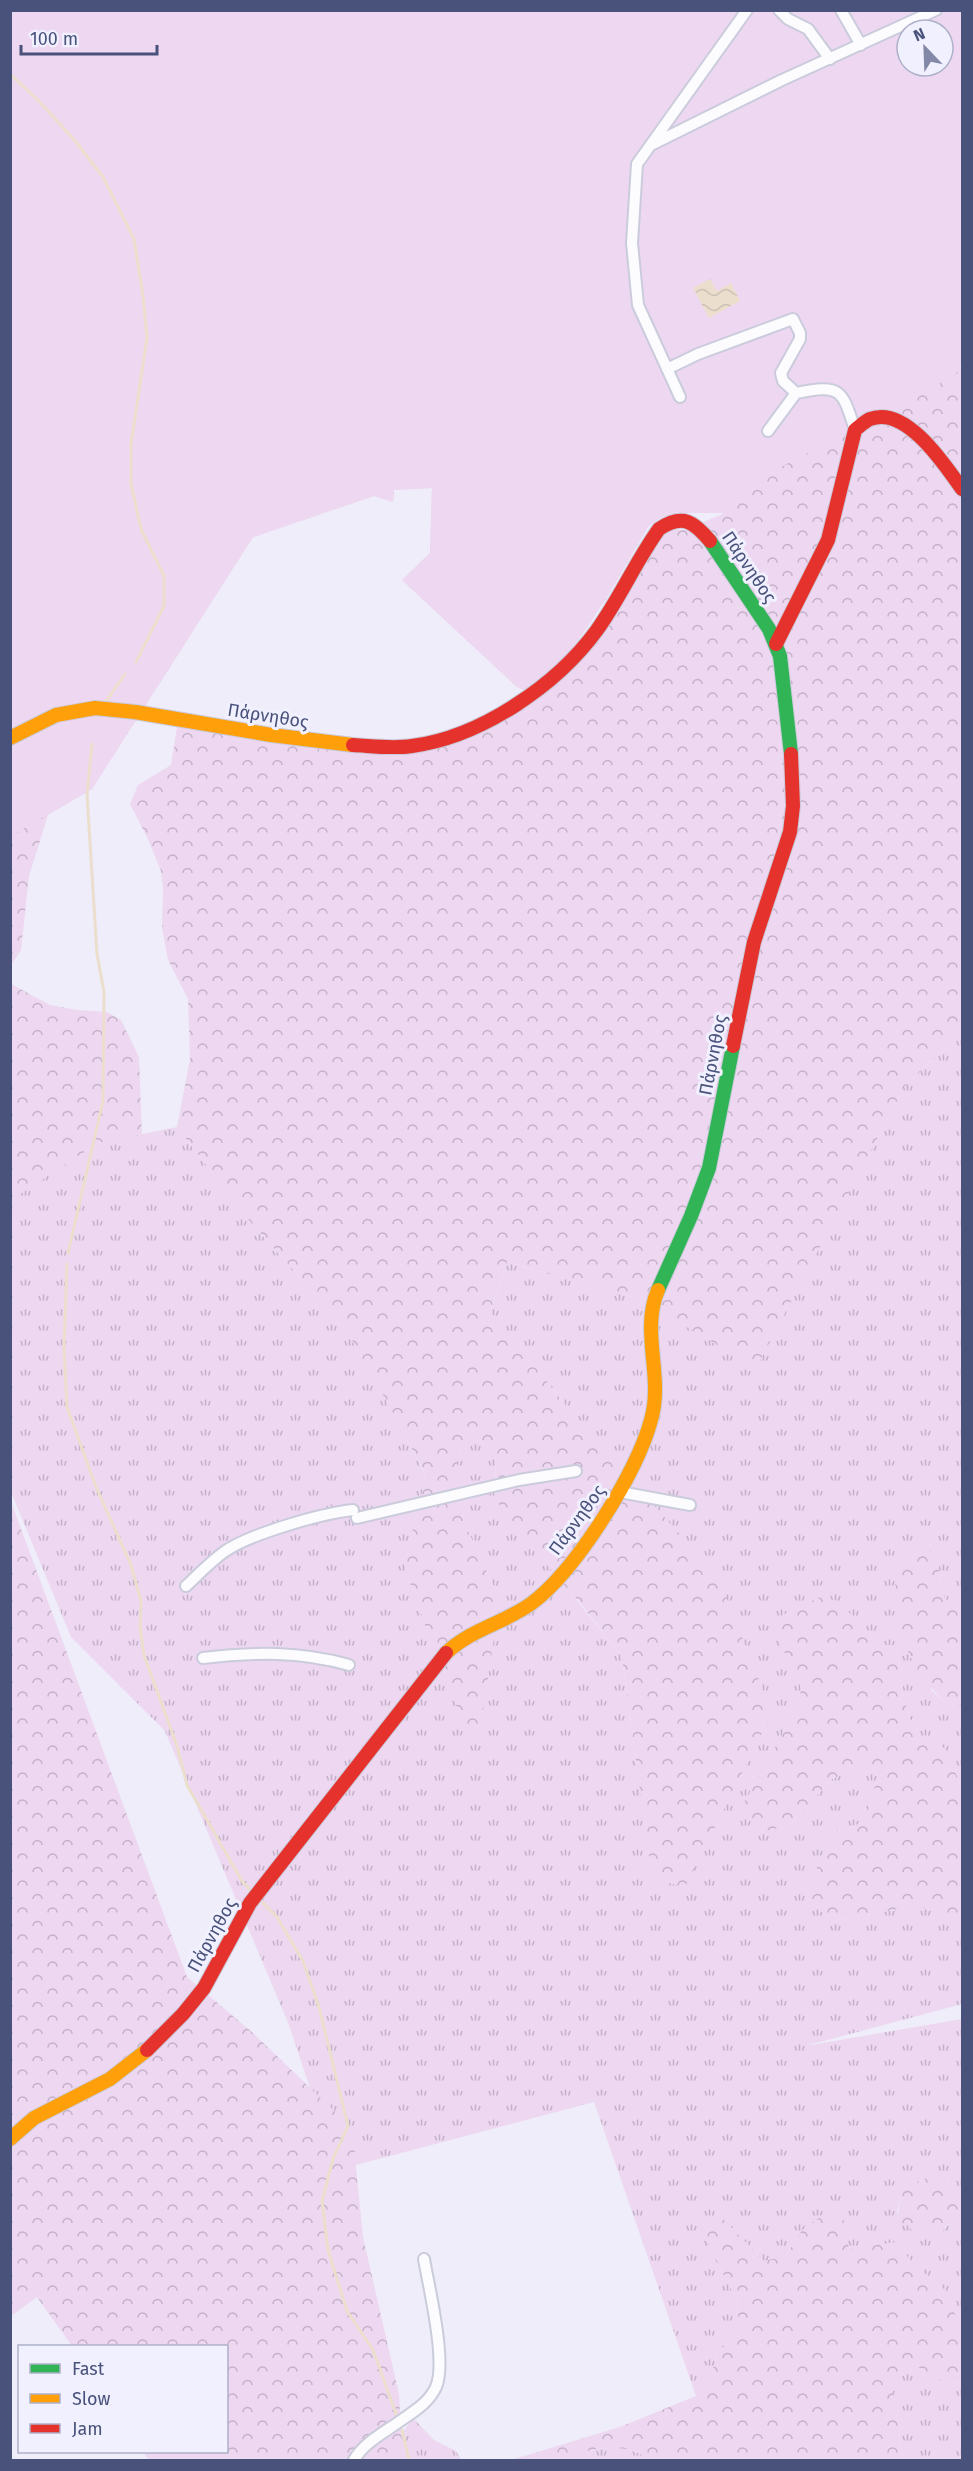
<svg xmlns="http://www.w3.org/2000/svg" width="973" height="2471" font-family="'Fira Sans',sans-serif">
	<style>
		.grass { fill: url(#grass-tufts) }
		.forest { fill: url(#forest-crowns) }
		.park { fill: #eed7f1; fill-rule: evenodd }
		.water { fill: url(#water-waves) }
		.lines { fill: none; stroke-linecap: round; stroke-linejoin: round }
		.stream { stroke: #ebdecd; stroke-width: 3 }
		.street-casing { stroke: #caccdc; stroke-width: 14 }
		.fast-casing { stroke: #c9cada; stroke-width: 16 }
		.slow-casing { stroke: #c9cada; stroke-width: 16 }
		.jam-casing { stroke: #c9cada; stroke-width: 16 }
		.street { stroke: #fcfcfe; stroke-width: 10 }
		.fast { stroke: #30b455; stroke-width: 14 }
		.slow { stroke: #ff9f0a; stroke-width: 14 }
		.jam { stroke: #e5322d; stroke-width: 14 }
		.labels { text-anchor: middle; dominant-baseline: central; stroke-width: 6; stroke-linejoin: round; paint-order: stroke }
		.street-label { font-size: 18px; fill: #49527b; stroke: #f1f0ff }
	</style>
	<defs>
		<pattern id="grass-tufts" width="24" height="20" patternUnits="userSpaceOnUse" patternTransform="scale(1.5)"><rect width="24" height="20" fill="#eed7f1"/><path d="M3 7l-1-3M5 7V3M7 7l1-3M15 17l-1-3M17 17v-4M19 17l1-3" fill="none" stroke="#c3b1c8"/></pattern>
		<pattern id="forest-crowns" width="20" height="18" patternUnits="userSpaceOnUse" patternTransform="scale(1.5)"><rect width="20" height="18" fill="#eed7f1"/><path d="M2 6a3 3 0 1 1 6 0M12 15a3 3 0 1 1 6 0" fill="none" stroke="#c3b1c8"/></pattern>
		<pattern id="water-waves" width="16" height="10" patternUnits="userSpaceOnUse" patternTransform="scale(1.5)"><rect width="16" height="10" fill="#ebdecd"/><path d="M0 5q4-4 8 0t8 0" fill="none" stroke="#cbc0b4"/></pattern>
	</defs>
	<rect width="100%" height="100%" fill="#eeedf9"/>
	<path class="grass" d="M962,1032V1611L944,1598L938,1563L931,1690L952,1708L962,1703V1790L955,1771V1759L938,1743L920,1736L909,1717L904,1699L897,1645H876L841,1603L780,1643L802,1689L782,1735L788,1826L832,1779L869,1764L878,1775L865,1822L831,1833L805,1897L832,1921L916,1906L943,1912L962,1932V2004L805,2046L962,2019V2196L960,2198L953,2193L949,2183L934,2175L917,2182L907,2181L901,2197L897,2213L912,2230L925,2222L935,2242C942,2232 948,2219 962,2218V2460H902L899,2428L889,2379L919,2368L946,2383L961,2384V2369L945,2290L920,2270L849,2251L802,2230L786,2256L764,2262L709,2248L736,2298L740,2332L717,2353L711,2377L696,2396L594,2102L337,2170L289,2025L165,1731L71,1637L11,1492L10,1200L98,1143L177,1127L248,1219L347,1331L397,1420L426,1477L404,1565L500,1600L463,1520L457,1463L463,1441L475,1439L496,1453L495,1497L622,1657L652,1878L685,1887L564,1403L490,1312L507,1262L639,1299L756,1367L905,1086Z
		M413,2418L434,2440L456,2451L461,2460H403L401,2435Z
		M617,2446L641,2454L651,2460H548L573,2453Z"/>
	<path class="forest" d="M11,11L847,301L962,369V1032L905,1086L756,1368L639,1299L507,1262L490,1311L564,1403L719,1579L772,1713L685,1887L652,1879L622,1657L581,1604L507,1520L495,1497L496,1453L475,1439L463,1441L457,1463L463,1520L500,1600L480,1729L467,1732L429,1637L404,1565L426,1476L397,1420L347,1331L248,1219L177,1127L190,1059L188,999L168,960L162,928L163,889L161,871L148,839L130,804L138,785L171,765L177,727L301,745L447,739L576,661L659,534L669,530H684L725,513C699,513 670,508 649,525L608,596L567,653L524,690L517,687L402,580L430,553L432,488L394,490L393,502L374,496L253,537L92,789L48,815L29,876L21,950L11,965Z
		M11,984L50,1005L77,1010L107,1012L121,1020L139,1057L142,1134L98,1143L11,1200Z
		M10,1499L187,1977L253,2033L352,2128L363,2237L399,2394L403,2460H149L143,2452H226V2346H72L37,2297L11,2316Z
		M927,1547L938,1563L944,1598L962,1611V1703L952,1708C899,1662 903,1634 893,1568L905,1556Z
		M823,1596L841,1603L876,1645H897L904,1699L909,1717L920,1736L938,1743L956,1759L955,1771L962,1790V1932L943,1912L916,1906L832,1921L805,1897L831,1833L865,1822L878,1775L869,1764L832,1779L788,1826L759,1832L741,1808L782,1735L802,1689L780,1643L784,1614Z
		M934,2175L943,2177L960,2198L962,2196V2218C954,2218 945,2225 942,2232L943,2238L940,2244L935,2243L925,2222L919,2232L912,2230L906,2224H901L897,2219L901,2197L907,2181L917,2182Z
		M823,2215L843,2217L849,2250L894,2242L920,2270L945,2290L962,2331L961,2384L946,2383L919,2368L889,2379L899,2428L902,2460H651C612,2435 588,2454 548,2460C537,2462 523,2461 511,2460L620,2427L696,2396L711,2377L717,2353L740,2332L736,2298L709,2248L707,2229L723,2219L764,2261L786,2256L802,2230Z"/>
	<path class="park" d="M11,11H962V365L954,376L783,466L727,513H674L659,518L649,526C619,572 576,664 527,690L517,687L402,580L430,553L432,488L394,490L393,502L374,496L253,537L92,789L11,836ZM907,30H943V66H907Z"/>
	<path class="water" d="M710,279L717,291L731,283L740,301L709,318L693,288Z"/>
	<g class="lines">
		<path class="stream" d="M10,74L39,101L76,142L103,177L134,239L143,296L147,338L131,444V484L141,529L164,576V606L136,662
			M107,700L125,674
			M68,1253L103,1101L104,992L97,954L87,794L92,744
			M67,1264L64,1347L67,1407L96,1487L131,1565L141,1601L140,1627L144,1655L177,1746L187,1785L242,1881L253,1893
			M258,1898L277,1917L303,1961L319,2007L348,2126L333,2159L322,2201L328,2250L347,2311L373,2350L398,2419
			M402,2430L409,2460"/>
		<defs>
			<path id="street" d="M779,10L788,19L808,29L830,59
				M841,10L861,45
				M653,144L782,80L936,10
				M667,369L698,354L793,319L800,333V339L781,373L783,381L796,393C841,384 842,389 855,430
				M680,397L638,305L632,243L637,164L747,10
				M768,431L796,393
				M620,1492L690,1505
				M357,1518L519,1480L576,1471
				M186,1586C198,1575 210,1562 224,1552C249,1534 323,1513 353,1510
				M203,1658C254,1652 300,1651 349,1665
				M354,2460C364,2442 387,2431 403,2419C416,2410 429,2402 436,2387C447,2362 429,2288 424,2259"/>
			<path id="fast" d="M710,541L769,629L780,656L791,754
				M658,1290L691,1216L709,1168L733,1046"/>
			<path id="slow" d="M10,738L56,715L95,708L135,712L271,735L353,745
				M446,1653C471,1629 505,1623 532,1603C576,1570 637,1473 651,1420C664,1376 640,1332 658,1290
				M10,2139L34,2118L110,2079L147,2050"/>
			<path id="jam" d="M776,644L828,540L855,430C859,427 865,421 870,419C906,405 945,465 962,489
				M353,745C372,746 393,749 412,746C481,737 557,685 597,630C620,598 636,561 659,529C683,513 694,522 710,541
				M733,1046L754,942L790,832L793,806L791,754
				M147,2050L183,2014L204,1988L250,1903L446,1653"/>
		</defs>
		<use href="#street" class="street-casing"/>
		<use href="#fast" class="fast-casing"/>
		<use href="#slow" class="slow-casing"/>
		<use href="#jam" class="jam-casing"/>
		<use href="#street" class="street"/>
		<use href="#fast" class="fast"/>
		<use href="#slow" class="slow"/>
		<use href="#jam" class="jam"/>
	</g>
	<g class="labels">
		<g class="street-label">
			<text transform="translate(749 567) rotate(56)">Πάρνηθος</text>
			<text transform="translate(268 716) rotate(9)">Πάρνηθος</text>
			<text transform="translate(713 1055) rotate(-79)">Πάρνηθος</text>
			<text transform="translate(577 1520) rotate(-54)">Πάρνηθος</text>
			<text transform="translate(212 1935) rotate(-61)">Πάρνηθος</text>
		</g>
	</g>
	<rect width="973" height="2471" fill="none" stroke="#49527b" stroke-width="24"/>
	<rect x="18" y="2345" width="210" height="108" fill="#f1f0ff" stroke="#aeb1ca" stroke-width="1.5"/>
	<rect x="30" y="2364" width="30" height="9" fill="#30b455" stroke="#aeb1ca" stroke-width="1.5"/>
	<text x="72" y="2375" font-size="18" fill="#49527b">Fast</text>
	<rect x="30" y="2394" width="30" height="9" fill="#ff9f0a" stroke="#aeb1ca" stroke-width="1.5"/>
	<text x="72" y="2405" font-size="18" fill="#49527b">Slow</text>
	<rect x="30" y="2424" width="30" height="9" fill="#e5322d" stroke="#aeb1ca" stroke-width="1.5"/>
	<text x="72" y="2435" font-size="18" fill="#49527b">Jam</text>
	<g transform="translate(925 48) rotate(337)"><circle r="28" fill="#f1f0ff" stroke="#aeb1ca" stroke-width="1.5"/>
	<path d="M0-4.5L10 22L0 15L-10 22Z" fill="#8388a7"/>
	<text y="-9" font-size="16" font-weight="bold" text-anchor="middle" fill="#49527b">N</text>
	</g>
	<path d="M21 45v9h136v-9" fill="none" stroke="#49527b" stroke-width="3"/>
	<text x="30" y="45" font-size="18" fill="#49527b" stroke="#f1f0ff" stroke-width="4.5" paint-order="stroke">100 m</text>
</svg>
